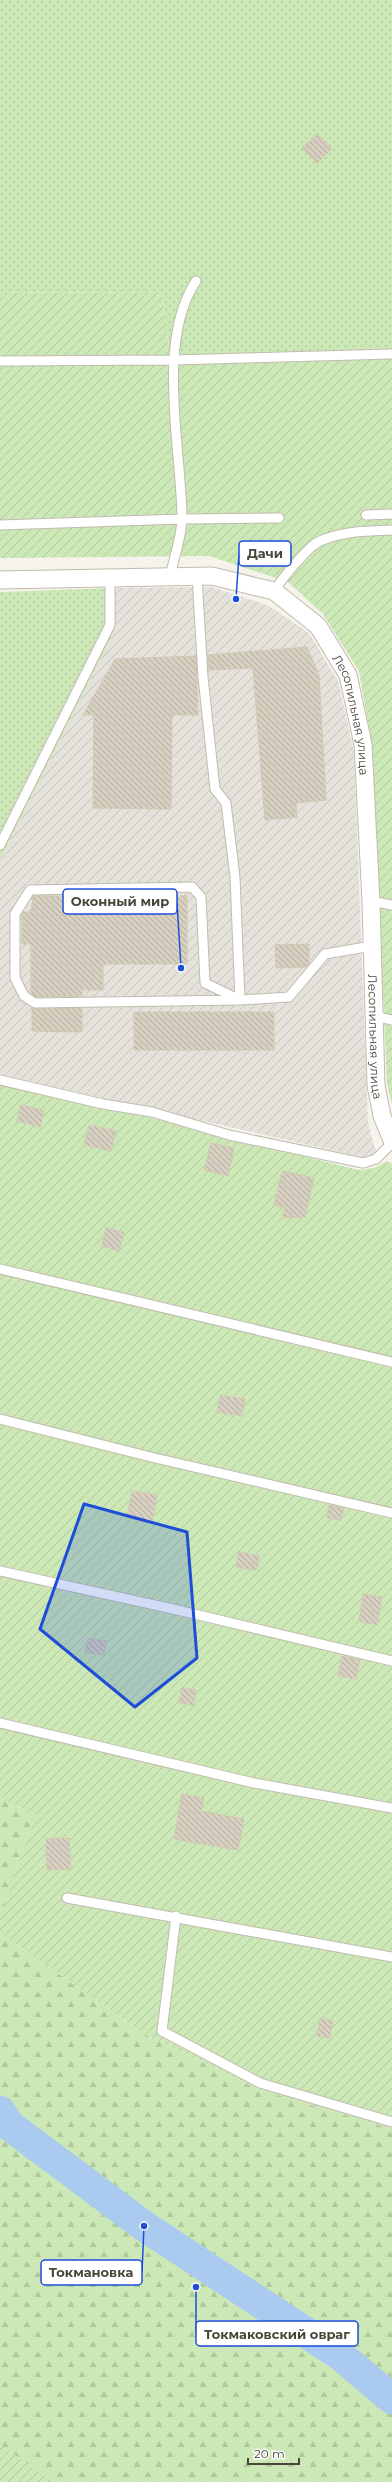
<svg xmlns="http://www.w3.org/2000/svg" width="392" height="2482" font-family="Montserrat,sans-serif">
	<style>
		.industrial { fill: url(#industrial-furrows) }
		.grass { fill: url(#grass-dots) }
		.forest { fill: url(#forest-firs) }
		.garden { fill: url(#garden-furrows) }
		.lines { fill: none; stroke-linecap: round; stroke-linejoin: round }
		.river { stroke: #aacbef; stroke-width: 31 }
		.building { fill: url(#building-back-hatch); stroke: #d1c9b4 }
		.lane-casing { stroke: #c1bcae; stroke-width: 11 }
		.street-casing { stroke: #c1bcae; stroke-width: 19 }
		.lane { stroke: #fff; stroke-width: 9 }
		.street { stroke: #fff; stroke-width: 17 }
		.marked { fill: #1d4ed8; fill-opacity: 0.2; stroke: #1d4ed8; stroke-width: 3; stroke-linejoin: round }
		.labels { text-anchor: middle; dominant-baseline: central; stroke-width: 3.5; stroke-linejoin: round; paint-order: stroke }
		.street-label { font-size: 12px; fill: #494539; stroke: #fff }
		.leader { fill: none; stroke: #1d4ed8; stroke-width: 1.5 }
		.callout-dot { fill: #1d4ed8; stroke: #fff; stroke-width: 1.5 }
		.callout { fill: #fff; stroke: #1d4ed8; stroke-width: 1.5 }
		.callout-label { font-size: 13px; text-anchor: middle; font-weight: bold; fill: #494539 }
	</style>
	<defs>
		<pattern id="industrial-furrows" width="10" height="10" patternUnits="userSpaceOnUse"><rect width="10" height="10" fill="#e5e2dc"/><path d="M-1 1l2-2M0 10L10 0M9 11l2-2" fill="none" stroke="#c6c3be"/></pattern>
		<pattern id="grass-dots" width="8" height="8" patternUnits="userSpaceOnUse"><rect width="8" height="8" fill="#cce8b6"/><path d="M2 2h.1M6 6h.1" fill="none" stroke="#b1c89d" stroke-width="1.8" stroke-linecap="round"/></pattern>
		<pattern id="forest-firs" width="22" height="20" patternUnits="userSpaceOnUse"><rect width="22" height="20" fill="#cce8b6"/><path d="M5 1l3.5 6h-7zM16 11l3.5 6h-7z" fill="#b1c89d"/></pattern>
		<pattern id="garden-furrows" width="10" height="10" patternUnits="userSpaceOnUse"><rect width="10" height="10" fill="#cce8b6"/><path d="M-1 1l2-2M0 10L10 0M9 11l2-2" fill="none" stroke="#b1c89d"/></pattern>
		<pattern id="building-back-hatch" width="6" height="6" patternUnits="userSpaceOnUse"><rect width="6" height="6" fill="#d7d0c1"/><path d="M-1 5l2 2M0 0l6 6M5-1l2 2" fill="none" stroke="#b0ab9e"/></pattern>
	</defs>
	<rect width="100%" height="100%" fill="#f5f3eb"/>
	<path class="industrial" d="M212,587L267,605L309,633L338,681L354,751L368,1122L373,1143L377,1152L366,1158L0,1075V860L115,630V588Z"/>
	<path class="grass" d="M0,0H392V348L170,356L162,292L0,293Z
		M115,588V630L0,860V592Z"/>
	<path class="forest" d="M0,1798L35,1815L0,1916Z
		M0,1933L144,2034L258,2089L392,2129V2482H54L0,2445Z"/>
	<path class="garden" d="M162,292L170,356L392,348V1104L387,1083L372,745L359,671L323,614L288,582L209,556L0,558V293Z
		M0,1080L359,1170L374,1168L387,1161L392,1164V2129L258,2089L144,2034L0,1933V1916L35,1815L0,1798Z
		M0,2445L54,2482H0Z"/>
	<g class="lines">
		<path class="river" d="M0,2111L10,2126L144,2226L340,2355L392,2399"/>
	</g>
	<path class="building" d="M317,134L332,148L317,163L302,148Z
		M307,647L319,675L326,800L296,803L297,817L265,820L253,668L209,670L208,655Z
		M196,656L198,715H172L171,809L93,808L94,715H83L115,659Z
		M33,896H187V964H103V990H82V996L37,997L32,994L31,990V944H22V914L23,912H31Z
		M309,944V963L306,967L276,968L275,945Z
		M32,1008H82V1032L32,1031Z
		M134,1012H274V1050H134Z
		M21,1105L44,1111L40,1127L17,1121Z
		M89,1125L116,1131L111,1151L84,1145Z
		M211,1143L234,1148L228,1176L204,1170Z
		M282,1171L314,1178L305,1217L282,1218L285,1208L274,1205Z
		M106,1228L124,1232L119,1251L102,1246Z
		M220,1395L245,1399L242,1416L217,1412Z
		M132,1491L157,1495L152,1523L127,1518Z
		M329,1505L344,1508L341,1520L327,1518Z
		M239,1552L259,1556L257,1570L236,1567Z
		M363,1594L382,1597L377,1625L359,1621Z
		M88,1638L107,1641L104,1655L85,1652Z
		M342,1656L360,1660L356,1679L338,1676Z
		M182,1688L196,1690L194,1705L179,1703Z
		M182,1794L204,1798L201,1811L244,1819L238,1850L174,1839Z
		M69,1838L71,1869L47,1870L46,1839Z
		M320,2018L333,2021L330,2038L317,2036Z"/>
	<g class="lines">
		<defs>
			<path id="lane" d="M0,361L173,360L392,354
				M366,515L392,514
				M0,525L182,519L279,518
				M170,576C174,558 182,536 182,517C181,447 156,341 196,281
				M197,576L203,677L215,789L226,803L235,877L240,1000L35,1003L24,996L15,978V914L30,890L192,887L201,897L205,983L240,1000L289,997L325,954L372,946
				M274,591C282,579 308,546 320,541C343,531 367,531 392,530
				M0,845L110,625V578
				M371,901L392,905
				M374,1016L392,1020
				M0,1080L103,1104L152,1112L229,1135L363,1163L376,1159L392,1143
				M0,1269L392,1362
				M0,1419L155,1458L392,1513
				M0,1571L173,1609L392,1661
				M0,1723L254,1783L392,1808
				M67,1898L392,1957
				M176,1916L162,2031L260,2083L392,2122"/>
			<g id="street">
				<path id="s1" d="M0,580L212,576L274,591L318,626L348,675L363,744L371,901L376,1085L382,1116L392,1140"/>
			</g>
		</defs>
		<use href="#lane" class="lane-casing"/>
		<use href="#street" class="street-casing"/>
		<use href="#lane" class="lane"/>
		<use href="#street" class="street"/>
	</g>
	<path class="marked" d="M84,1504L187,1532L197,1658L135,1707L40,1629Z"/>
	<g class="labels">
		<g class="street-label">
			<text stroke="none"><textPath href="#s1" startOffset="429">Лесопильная улица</textPath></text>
			<text stroke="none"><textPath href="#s1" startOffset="753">Лесопильная улица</textPath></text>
		</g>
	</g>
	<path class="leader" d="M236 599L239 554M181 968L177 902M144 2226L142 2272M196 2287L196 2334"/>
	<g class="callout-dot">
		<circle cx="236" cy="599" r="4"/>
		<circle cx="181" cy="968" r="4"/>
		<circle cx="144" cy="2226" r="4"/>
		<circle cx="196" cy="2287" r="4"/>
	</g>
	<g class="callout">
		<rect x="239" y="541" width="52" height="25" rx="4"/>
		<rect x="63" y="889" width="114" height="25" rx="4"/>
		<rect x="41" y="2260" width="101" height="25" rx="4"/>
		<rect x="196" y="2321" width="162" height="25" rx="4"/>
	</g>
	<g class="callout-label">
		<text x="265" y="558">Дачи</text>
		<text x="120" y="906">Оконный мир</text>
		<text x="91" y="2277">Токмановка</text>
		<text x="277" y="2339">Токмаковский овраг</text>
	</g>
	<path d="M248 2458v6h51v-6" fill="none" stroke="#494539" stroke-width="2"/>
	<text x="254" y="2458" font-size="12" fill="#494539" stroke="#ffffff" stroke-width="3" paint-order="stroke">20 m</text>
</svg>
